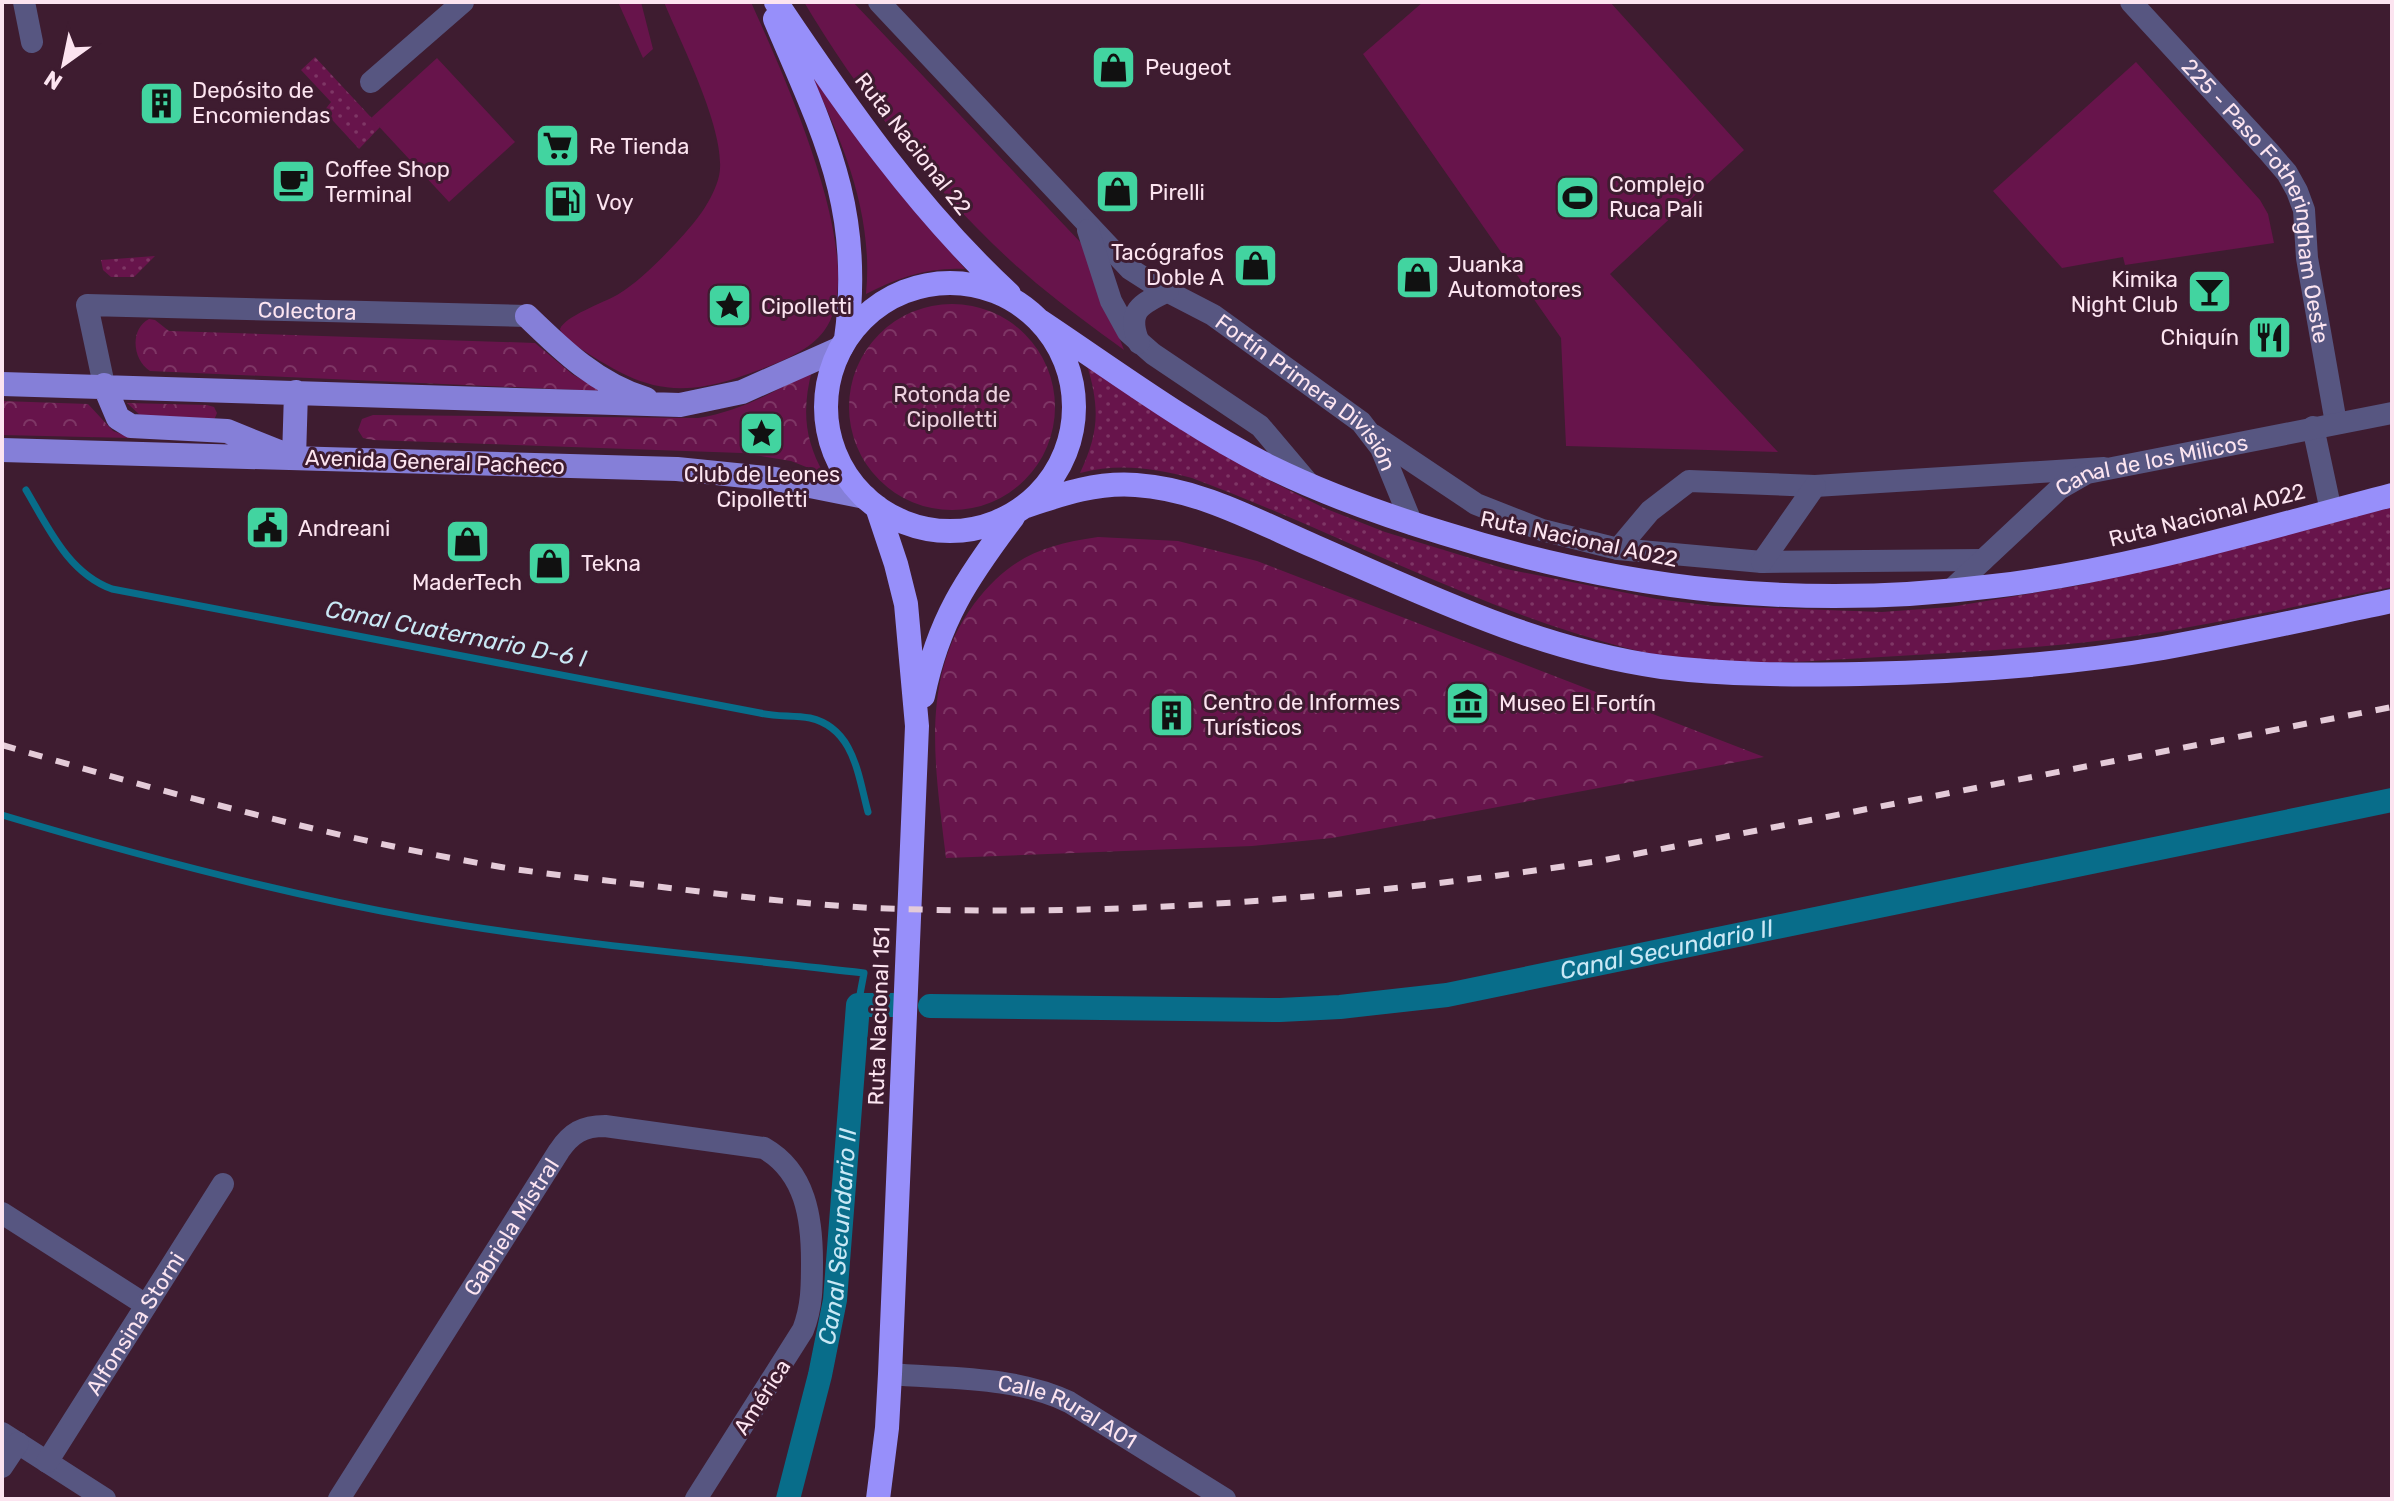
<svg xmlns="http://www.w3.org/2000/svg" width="2394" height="1501" font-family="Rubik,sans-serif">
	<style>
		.grass { fill: #67144b }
		.park { fill: url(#park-crowns) }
		.garden { fill: url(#garden-dots) }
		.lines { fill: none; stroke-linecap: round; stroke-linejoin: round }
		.stream { stroke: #086d8a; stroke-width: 7 }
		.canal { stroke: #086d8a; stroke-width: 24 }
		.minor { stroke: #575681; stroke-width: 22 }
		.major { stroke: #857fd8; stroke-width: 24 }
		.highway { stroke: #978ffa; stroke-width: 24 }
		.rail { stroke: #e4cbd8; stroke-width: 6; stroke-dasharray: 14 14; stroke-linecap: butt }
		.labels { text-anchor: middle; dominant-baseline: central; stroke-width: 6; stroke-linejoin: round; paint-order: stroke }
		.poi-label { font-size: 22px; fill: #fce4f0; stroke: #3e1c30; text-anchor: start }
		.street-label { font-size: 22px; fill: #fce4f0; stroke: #3e1c30 }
		.park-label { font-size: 22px; fill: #eed2e0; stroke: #3e1c30 }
		.water-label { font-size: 24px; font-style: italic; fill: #c9e8f5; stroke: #3e1c30 }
	</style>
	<defs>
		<pattern id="park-crowns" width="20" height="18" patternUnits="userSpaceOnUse" patternTransform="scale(2)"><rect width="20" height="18" fill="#67144b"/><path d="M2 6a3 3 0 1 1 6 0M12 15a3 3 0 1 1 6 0" fill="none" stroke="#7e3665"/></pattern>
		<pattern id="garden-dots" width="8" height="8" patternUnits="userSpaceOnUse" patternTransform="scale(2)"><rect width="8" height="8" fill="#67144b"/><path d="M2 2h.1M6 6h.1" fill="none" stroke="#7e3665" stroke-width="1.8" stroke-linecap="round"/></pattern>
	</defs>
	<rect width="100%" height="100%" fill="#3e1c30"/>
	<path class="grass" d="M618,2H641L653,49L643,58Z
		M664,2H751C781,70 873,266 824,331C807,354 770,366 745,375C667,403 634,384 569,341L563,336L560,329C565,316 603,303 617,295C640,281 658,262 677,242C694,224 713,201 719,176C728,134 681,44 664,2Z
		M804,2H853L1084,246L1124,350C1094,328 1065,307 1036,283C949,210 862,100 804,2Z
		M1423,2H1610L1744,150L1610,274L1778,452L1566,446L1561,338L1363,54Z
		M437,58L515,142L449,202L371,118Z
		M2136,62L2260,200L2268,214L2274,243L2125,265L2123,257L2062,268L1993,191Z
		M806,65L915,209L965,269C929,267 897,278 866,294C874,212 841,137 806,65Z"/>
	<path class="park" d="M849 407a103 103 0 1 1 206 0a103 103 0 1 1-206 0Z
		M149,319L155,320L169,331L535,343L572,374L602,391L150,371C133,360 129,330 149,319Z
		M812,370C802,409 804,439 824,474L791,461L742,453L373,440L363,438L358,430L362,419L373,415L698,418C741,411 775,392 812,370Z
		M2,401L88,404L113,431L132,438L2,435Z
		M127,403L207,405L214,407L217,413L214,420L141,416Z
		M1098,537L1178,541L1257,561L1764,757L1332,838L1252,846L946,858C936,772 918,679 974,604C1009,558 1042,545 1098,537Z"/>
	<path class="garden" d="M315,57L380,127L359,149L324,111L331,102L301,70Z
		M155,256L134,277H111L103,270L101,260Z
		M1087,365L1261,476L1324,508L1385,532L1506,569L1657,599L1714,606L1882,612L1950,607L2081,585L2392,507V587C2307,604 2221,623 2135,636C2050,648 1966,652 1881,657C1797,662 1708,670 1626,648C1476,609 1337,532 1192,478C1153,468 1119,463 1080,473C1099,433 1100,408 1087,365Z"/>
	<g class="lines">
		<path class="stream" d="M26,490C48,527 68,573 112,589L760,713C776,717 793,715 810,718C854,728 858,775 868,812
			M2,815C139,856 278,893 419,918C566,944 716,956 864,973L858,1005"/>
		<g class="canal">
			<path id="s1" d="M930,1006L1280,1010L1340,1007L1447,995L2392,800"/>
			<path id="s2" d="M788,1499L820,1375L835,1300L858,1005H893"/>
		</g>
		<g class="minor">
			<path d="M24,2L32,42"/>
			<path id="s3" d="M879,2L1130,269L1155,285L1213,315L1361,422L1381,448L1412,524"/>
			<path id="s4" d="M2131,2L2269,152L2287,173L2297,191L2304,210L2307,258L2336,423"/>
			<path d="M371,82L463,2"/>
			<path d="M1088,230L1111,301L1128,332L1153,354L1260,426L1310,485"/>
			<path d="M1139,343C1126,311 1140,304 1168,291"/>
			<path id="s5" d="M104,385L87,305L527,316"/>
			<path d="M2313,427L2331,511"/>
			<path d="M1373,435L1476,504L1542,530L1618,549L1650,511L1689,481L1815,486L2104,468"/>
			<path d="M1618,549L1762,562L1983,560"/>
			<path d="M1762,562L1815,486"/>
			<path id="s6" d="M1950,591L2059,489L2087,473L2392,413"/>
			<path d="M2,1213L146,1305"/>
			<path id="s7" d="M890,1374C949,1379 1015,1376 1069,1402L1225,1499"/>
			<path d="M2,1433L105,1499"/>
			<path id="s8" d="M47,1462L223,1184"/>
			<path d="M2,1467L18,1443"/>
			<path id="s9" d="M339,1499L559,1151C571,1133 583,1126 605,1126L764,1148C806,1172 812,1219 812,1262C812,1286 812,1307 803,1330L696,1499"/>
		</g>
		<path class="major" d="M527,316C563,351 597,384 646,399
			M2,384L680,405L742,392L841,348
			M104,385L118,418L131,426L227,431L294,458L296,392
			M2,450L677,469L775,479L865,497"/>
		<path class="highway" d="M776,2C845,105 917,209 1009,294
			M775,19C824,134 864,209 846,339
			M826 407a124 124 0 1 1 248 0a124 124 0 1 1-248 0Z
			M1040,321C1115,371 1189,426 1270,467C1325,494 1384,515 1443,533C1627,591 1802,610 1994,586C2129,570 2261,529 2392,495
			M1026,506C1062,494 1097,482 1136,485C1200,489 1258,522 1316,547C1428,596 1539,650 1662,667C1727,675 1794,675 1860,674C1961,672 2063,665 2163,648C2240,634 2316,617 2392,601
			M877,507L896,564L906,604L917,726L890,1374L887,1428L878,1499
			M923,696C938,621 967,578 1013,517"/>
		<path class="rail" d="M2,745C166,793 332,838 501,867C552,875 603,880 654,886C727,895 800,904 873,908C1117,918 1364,898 1605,860L2392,707"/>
	</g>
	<defs>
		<symbol id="shop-square" viewBox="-11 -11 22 22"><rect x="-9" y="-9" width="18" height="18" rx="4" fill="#42d4a0" stroke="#3e1c30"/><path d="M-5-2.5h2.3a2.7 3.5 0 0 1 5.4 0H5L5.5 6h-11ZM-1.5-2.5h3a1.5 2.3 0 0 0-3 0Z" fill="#111"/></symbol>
		<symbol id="building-square" viewBox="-11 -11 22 22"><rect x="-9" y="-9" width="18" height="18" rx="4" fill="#42d4a0" stroke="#3e1c30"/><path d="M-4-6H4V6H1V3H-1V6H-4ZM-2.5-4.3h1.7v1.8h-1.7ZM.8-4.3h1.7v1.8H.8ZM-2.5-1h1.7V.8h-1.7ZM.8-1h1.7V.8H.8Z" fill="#111"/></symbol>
		<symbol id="supermarket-square" viewBox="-11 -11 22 22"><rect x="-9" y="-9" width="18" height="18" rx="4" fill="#42d4a0" stroke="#3e1c30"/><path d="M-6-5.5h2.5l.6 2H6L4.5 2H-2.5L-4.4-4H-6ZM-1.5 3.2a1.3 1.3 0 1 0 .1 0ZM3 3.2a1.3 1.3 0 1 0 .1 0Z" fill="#111"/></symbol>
		<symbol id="cafe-square" viewBox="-11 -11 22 22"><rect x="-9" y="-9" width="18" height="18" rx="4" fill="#42d4a0" stroke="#3e1c30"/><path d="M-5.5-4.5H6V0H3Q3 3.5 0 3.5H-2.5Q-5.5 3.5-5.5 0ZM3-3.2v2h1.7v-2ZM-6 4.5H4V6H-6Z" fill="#111"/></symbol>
		<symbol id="stadium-square" viewBox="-11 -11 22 22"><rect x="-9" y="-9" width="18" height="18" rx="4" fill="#42d4a0" stroke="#3e1c30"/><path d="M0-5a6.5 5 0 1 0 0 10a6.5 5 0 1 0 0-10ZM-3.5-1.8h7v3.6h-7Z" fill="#111"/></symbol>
		<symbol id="fuel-square" viewBox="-11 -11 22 22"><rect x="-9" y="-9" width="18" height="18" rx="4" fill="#42d4a0" stroke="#3e1c30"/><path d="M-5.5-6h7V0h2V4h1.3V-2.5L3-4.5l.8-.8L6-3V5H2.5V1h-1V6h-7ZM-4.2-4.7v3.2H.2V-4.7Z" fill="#111"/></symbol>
		<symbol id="bar-square" viewBox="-11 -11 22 22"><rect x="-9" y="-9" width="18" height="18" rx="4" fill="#42d4a0" stroke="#3e1c30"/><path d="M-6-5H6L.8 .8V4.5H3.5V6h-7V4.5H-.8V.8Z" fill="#111"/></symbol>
		<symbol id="sight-square" viewBox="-11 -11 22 22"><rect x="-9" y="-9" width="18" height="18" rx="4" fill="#42d4a0" stroke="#3e1c30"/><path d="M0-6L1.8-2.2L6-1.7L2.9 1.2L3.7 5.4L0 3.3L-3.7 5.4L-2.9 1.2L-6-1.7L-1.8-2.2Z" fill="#111"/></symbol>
		<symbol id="restaurant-square" viewBox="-11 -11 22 22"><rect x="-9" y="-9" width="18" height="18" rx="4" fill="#42d4a0" stroke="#3e1c30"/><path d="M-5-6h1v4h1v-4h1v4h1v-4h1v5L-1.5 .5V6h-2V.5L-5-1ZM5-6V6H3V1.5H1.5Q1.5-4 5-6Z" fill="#111"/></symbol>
		<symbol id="civic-square" viewBox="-11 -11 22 22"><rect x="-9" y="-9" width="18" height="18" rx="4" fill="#42d4a0" stroke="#3e1c30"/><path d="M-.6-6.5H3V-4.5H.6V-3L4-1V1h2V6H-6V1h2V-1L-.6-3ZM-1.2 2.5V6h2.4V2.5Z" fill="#111"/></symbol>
		<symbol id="museum-square" viewBox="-11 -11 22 22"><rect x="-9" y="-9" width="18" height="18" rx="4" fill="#42d4a0" stroke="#3e1c30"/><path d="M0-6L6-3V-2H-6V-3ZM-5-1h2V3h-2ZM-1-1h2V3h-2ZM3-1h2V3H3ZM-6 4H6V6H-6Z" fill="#111"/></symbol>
	</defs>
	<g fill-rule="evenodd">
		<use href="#shop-square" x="1088" y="42" width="51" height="51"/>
		<use href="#building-square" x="136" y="78" width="51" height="51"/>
		<use href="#supermarket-square" x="532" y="120" width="51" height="51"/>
		<use href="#cafe-square" x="268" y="156" width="51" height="51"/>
		<use href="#shop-square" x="1092" y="166" width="51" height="51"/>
		<use href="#stadium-square" x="1552" y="172" width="51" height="51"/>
		<use href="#fuel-square" x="540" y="176" width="51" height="51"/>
		<use href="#shop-square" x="1230" y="240" width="51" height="51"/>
		<use href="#shop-square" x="1392" y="252" width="51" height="51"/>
		<use href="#bar-square" x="2184" y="266" width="51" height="51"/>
		<use href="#sight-square" x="704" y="280" width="51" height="51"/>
		<use href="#restaurant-square" x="2244" y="312" width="51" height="51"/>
		<use href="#sight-square" x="736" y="408" width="51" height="51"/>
		<use href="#civic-square" x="242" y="502" width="51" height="51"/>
		<use href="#shop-square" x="442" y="516" width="51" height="51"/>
		<use href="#shop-square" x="524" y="538" width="51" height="51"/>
		<use href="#museum-square" x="1442" y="678" width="51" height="51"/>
		<use href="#building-square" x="1146" y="690" width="51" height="51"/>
	</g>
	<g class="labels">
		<g class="poi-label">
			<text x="1145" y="67">Peugeot</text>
			<text x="192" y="90">Depósito de<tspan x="192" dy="25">Encomiendas</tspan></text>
			<text x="589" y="146">Re Tienda</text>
			<text x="325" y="169">Coffee Shop<tspan x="325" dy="25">Terminal</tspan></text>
			<text x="1609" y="184">Complejo<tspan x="1609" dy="25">Ruca Pali</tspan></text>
			<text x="1149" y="192">Pirelli</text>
			<text x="596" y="202">Voy</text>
			<text x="1224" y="252" text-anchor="end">Tacógrafos<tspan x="1224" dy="25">Doble A</tspan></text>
			<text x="1448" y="264">Juanka<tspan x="1448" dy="25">Automotores</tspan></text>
			<text x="2178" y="279" text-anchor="end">Kimika<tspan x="2178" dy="25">Night Club</tspan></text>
			<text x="761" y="306">Cipolletti</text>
			<text x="2239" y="337" text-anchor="end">Chiquín</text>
			<text x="762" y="474" text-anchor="middle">Club de Leones<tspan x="762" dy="25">Cipolletti</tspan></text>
			<text x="298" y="528">Andreani</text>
			<text x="581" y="563">Tekna</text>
			<text x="467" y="582" text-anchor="middle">MaderTech</text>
			<text x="1203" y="702">Centro de Informes<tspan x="1203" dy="25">Turísticos</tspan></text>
			<text x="1499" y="703">Museo El Fortín</text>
		</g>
		<g class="street-label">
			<text transform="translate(913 144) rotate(52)">Ruta Nacional 22</text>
			<text stroke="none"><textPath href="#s4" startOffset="244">225 - Paso Fotheringham Oeste</textPath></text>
			<text stroke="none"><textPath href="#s5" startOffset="302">Colectora</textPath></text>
			<text stroke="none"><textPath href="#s3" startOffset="584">Fortín Primera División</textPath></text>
			<text transform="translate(435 462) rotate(2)">Avenida General Pacheco</text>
			<text stroke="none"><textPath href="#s6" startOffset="246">Canal de los Milicos</textPath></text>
			<text transform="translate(2207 515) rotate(-14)">Ruta Nacional A022</text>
			<text transform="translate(1579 539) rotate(12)">Ruta Nacional A022</text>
			<text transform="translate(879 1016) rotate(-88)">Ruta Nacional 151</text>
			<text stroke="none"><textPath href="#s9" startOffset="322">Gabriela Mistral</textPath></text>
			<text stroke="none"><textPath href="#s8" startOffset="164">Alfonsina Storni</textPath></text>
			<text transform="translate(762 1397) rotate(-57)">América</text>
			<text stroke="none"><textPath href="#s7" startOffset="184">Calle Rural A01</textPath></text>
		</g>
		<g class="park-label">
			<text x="952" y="394">Rotonda de<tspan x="952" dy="25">Cipolletti</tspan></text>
		</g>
		<g class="water-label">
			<text transform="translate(456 634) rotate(11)">Canal Cuaternario D-6 I</text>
			<text stroke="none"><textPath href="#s1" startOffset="742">Canal Secundario II</textPath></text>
			<text stroke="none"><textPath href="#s2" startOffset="268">Canal Secundario II</textPath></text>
		</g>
	</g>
	<rect width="2394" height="1501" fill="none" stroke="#fce4f0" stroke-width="8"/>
	<g transform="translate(64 64) rotate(213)" stroke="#3e1c30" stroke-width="6" paint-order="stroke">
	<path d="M0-6L14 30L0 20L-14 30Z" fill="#fce4f0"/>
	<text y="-12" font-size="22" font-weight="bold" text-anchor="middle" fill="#fce4f0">N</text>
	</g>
</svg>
